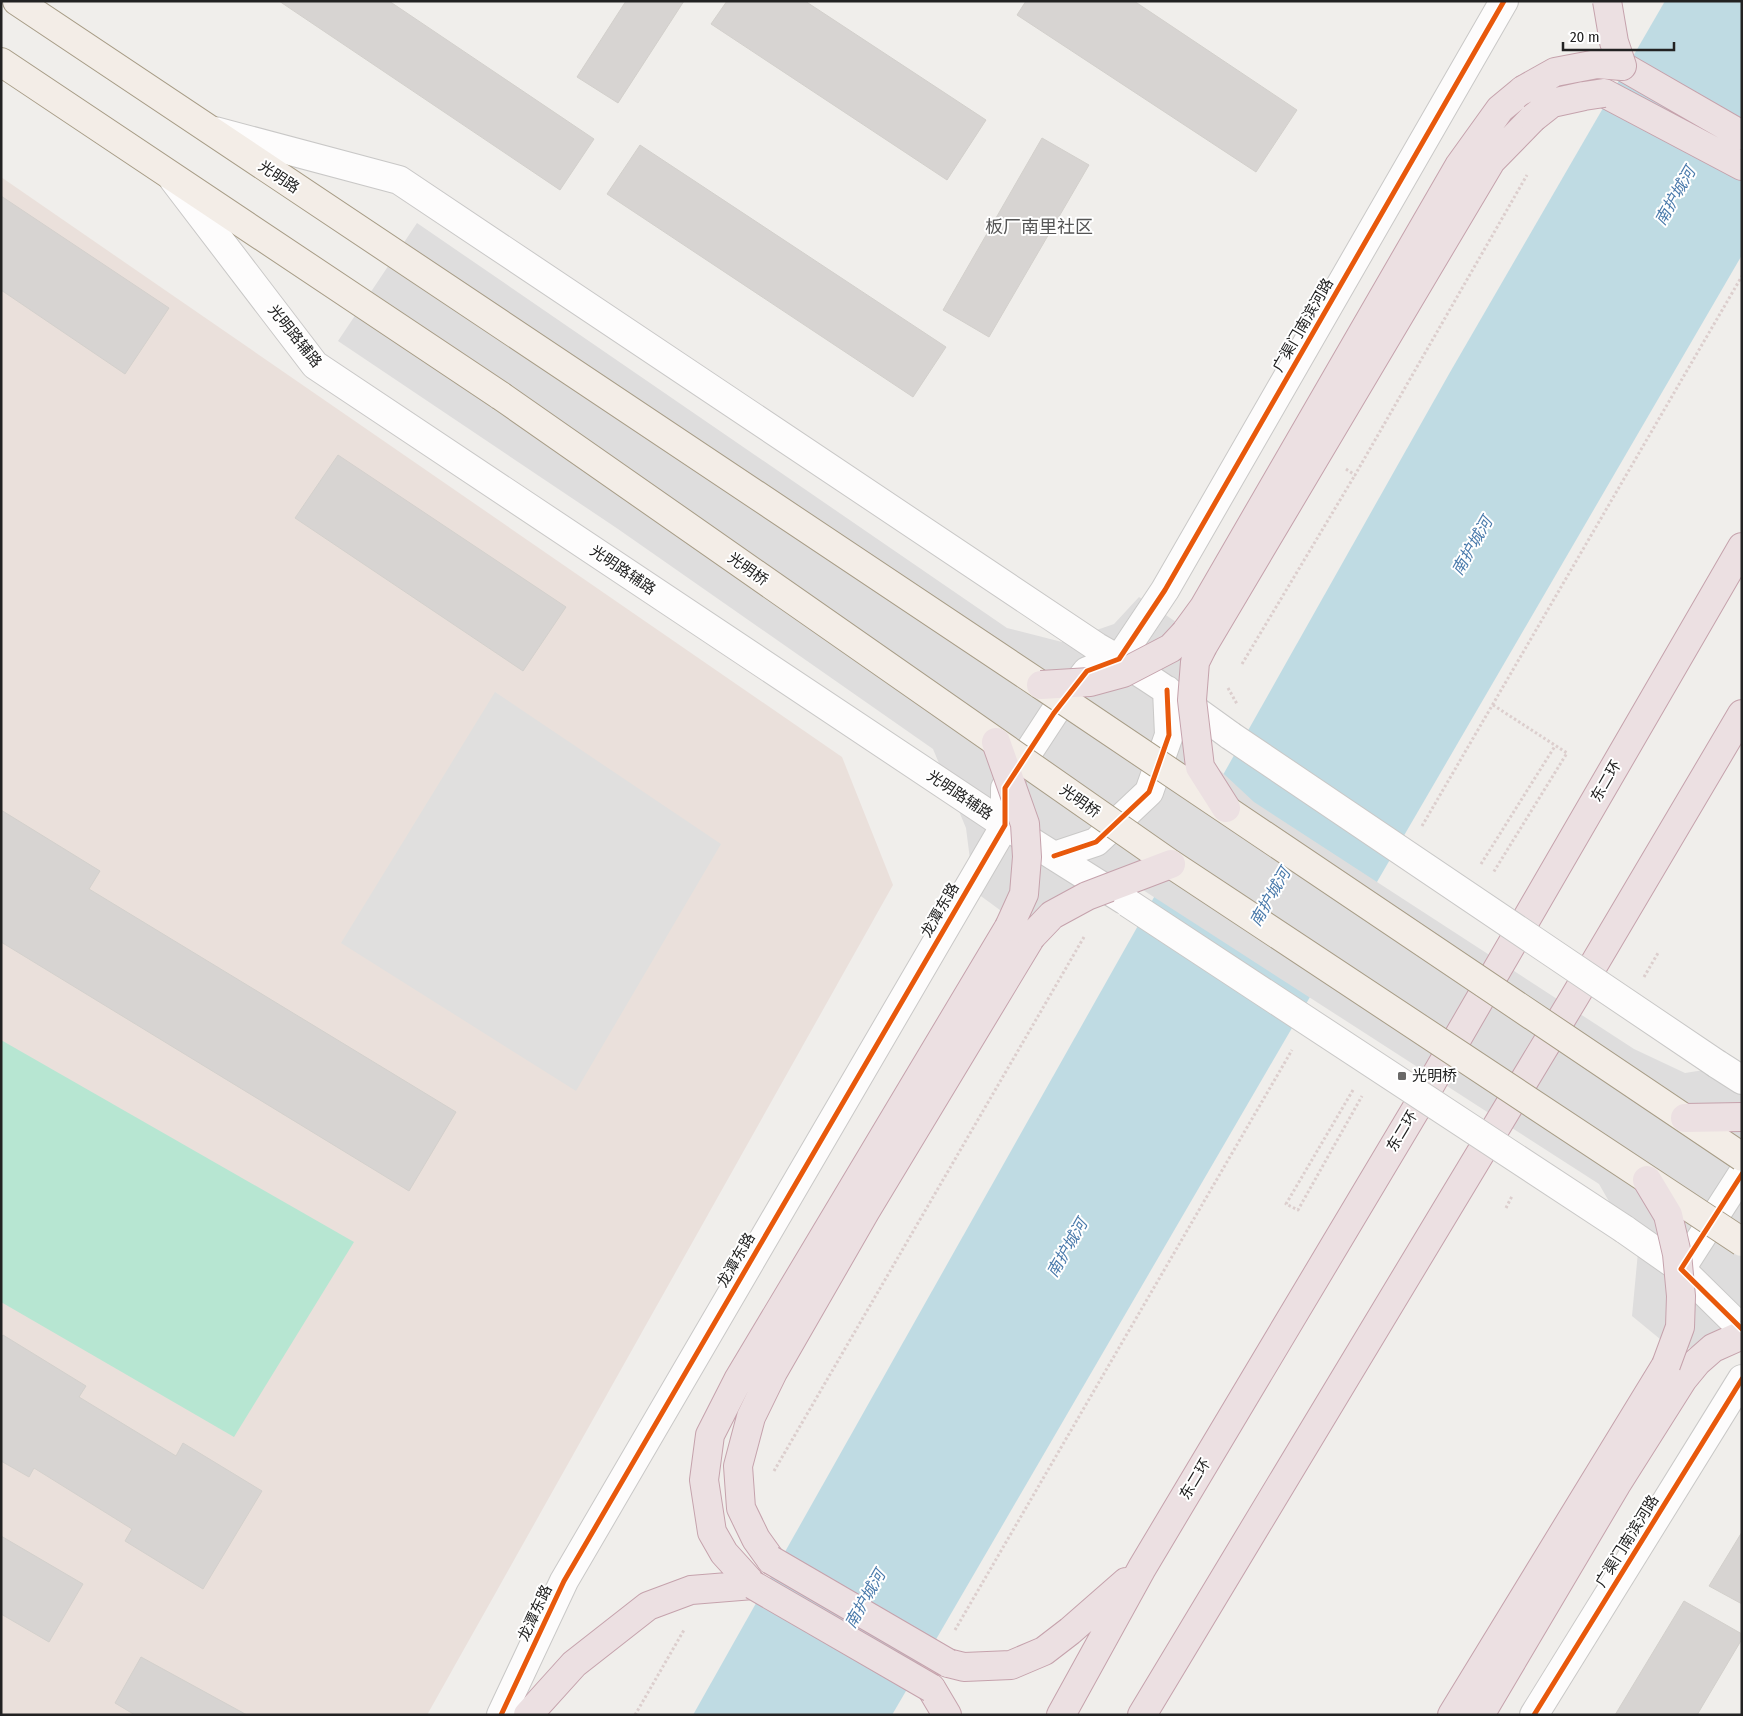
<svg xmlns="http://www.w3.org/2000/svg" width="1743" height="1716" font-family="'Fira Sans Condensed','Noto Sans SC',sans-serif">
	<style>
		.military { fill: #eae0db }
		.pitch { fill: #b7e6d2 }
		.parking { fill: #e0dfde }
		.water { fill: #bfdbe3 }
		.pier { fill: #dedddd }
		.building { fill: #d7d4d2; stroke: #d3d0cc }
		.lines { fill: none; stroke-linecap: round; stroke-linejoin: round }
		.minor-casing { stroke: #c9c8c7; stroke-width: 30 }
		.major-casing { stroke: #a79c86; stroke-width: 30 }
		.highway-casing { stroke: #c5a2ac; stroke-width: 30 }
		.path { stroke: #dccecd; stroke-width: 3; stroke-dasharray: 2.5 2.5; stroke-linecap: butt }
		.minor { stroke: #fdfcfc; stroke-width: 28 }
		.major { stroke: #f3ede7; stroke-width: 28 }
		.highway { stroke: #ece0e2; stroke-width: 28 }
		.minor-bridge-casing { stroke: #c9c8c7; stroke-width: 30; stroke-linecap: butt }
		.major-bridge-casing { stroke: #a79c86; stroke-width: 30; stroke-linecap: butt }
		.highway-bridge-casing { stroke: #c5a2ac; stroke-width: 30; stroke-linecap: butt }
		.path-bridge { stroke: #dccecd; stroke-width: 3; stroke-dasharray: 2.5 2.5; stroke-linecap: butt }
		.minor-bridge { stroke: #fdfcfc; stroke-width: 28 }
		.major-bridge { stroke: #f3ede7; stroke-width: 28 }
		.highway-bridge { stroke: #ece0e2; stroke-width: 28 }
		.cycleway-casing { stroke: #fff; stroke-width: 8 }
		.cycleway { stroke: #e8590c; stroke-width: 5 }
		.poi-dot { fill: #6a6968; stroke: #fff; stroke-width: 2 }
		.labels { text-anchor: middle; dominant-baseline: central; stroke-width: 4; stroke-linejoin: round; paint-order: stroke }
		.street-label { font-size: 15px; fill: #222; stroke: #fff }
		.poi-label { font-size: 15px; fill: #222; stroke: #fff; text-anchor: start }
		.water-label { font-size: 16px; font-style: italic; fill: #4a7aab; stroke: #fff }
		.quarter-label { font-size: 18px; fill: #555; stroke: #fff }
	</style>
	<rect width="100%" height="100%" fill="#f0eeeb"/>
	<path class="military" d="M1,177L842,757L893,885L427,1715H1Z"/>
	<path class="pitch" d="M1,1040L354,1242L234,1437L1,1302Z"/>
	<path class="parking" d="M495,692L721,844L576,1091L341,943Z"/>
	<path class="water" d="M1665,1H1742V255L892,1715H693L1449,374Z"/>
	<path class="pier" d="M417,223L1007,628L1062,642L1114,624L1139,597L1185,628L1181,659L1187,724L1196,748L1254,802L1634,1049L1685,1073L1742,1064V1325L1726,1333L1677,1353L1632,1316L1638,1252L1599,1184L1143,890L1072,895L1019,924L974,891L966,828L933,749L618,529L338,341Z"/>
	<path class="building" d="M279,1H389L594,139L560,190Z
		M626,1H684L618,103L577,77Z
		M727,1H805L986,120L947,180L711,24Z
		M1026,1H1134L1297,110L1256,172L1017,15Z
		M1042,138L1089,165L989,337L943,310Z
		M640,145L946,347L913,397L607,194Z
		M1,196L169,308L125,374L1,290Z
		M338,455L566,607L523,671L295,518Z
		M1,810L100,871L89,889L456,1112L409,1191L1,942Z
		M3,1335L86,1386L79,1397L176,1456L183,1443L262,1491L203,1589L125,1541L132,1529L34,1468L29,1477L1,1461V1338Z
		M1742,1532V1604L1709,1586Z
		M1,1536L83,1584L49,1642L1,1614Z
		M1684,1601L1742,1634V1639L1697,1715H1615Z
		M141,1657L247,1715H135L115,1703Z"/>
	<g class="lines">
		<defs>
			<path id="minor" d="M215,131L399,180L1097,647C1144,673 1187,704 1231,736
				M173,179L315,365L1005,825L1124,900
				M1054,856L1096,842L1149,792L1169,735L1167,690
				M1717,1064L1742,1080
				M1742,1174L1681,1269L1742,1329
				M1624,1229L1681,1269
				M501,1715L564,1581L1005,825V788L1054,713L1087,671L1119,659L1165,590L1504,1
				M1534,1715L1742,1379"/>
			<path id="major" d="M17,1L1041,685
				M1,62L501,396"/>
			<path id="highway" d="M1622,66L1742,135
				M1604,93L1742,166
				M1185,633L1204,607L1459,166L1500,109L1523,90
				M1203,646L1491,161L1533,118
				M771,1560L756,1539L741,1508L738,1466L751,1417L773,1372L865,1212L1031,937
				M753,1585L724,1553L712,1532L704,1480L710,1435L738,1380L1009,927
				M948,1663L964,1667L1011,1665L1044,1651L1070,1631L1126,1582
				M931,1688L947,1715
				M528,1715L574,1664L648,1606L691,1590L753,1585
				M1061,1715L1142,1568L1425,1094L1742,547
				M1142,1715L1574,998L1742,714
				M1452,1715L1666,1365
				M1480,1715L1616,1485L1683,1379L1697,1362L1713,1348L1742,1335"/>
		</defs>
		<use href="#minor" class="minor-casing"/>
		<use href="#major" class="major-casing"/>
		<use href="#highway" class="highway-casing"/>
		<path class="path" d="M1346,469L1355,475L1527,175
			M1242,664L1355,475
			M1493,705L1567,753L1493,873
			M1422,826L1742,276
			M1481,864L1555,746
			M1644,977L1658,953
			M1353,1090L1286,1204L1298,1210L1362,1096
			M1506,1208L1512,1196
			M774,1471L1084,937
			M955,1630L1292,1050
			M635,1715L684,1630"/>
		<use href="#minor" class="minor"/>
		<use href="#major" class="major"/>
		<use href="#highway" class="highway"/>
		<defs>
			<path id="minor-bridge" d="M1231,736L1717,1064
				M1128,903L1624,1229"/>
			<path id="major-bridge" d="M501,396L1171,864L1742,1242
				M1041,685L1742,1157"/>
			<path id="highway-bridge" d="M1523,90L1555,72L1597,64L1622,66L1614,42L1607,1
				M1533,118L1552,103L1584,96L1604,93
				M1203,646L1195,662L1192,700L1200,767L1226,808
				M1041,685L1090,682L1123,673L1171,648L1185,633
				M996,742L1025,824L1027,857L1024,894L1009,927
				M1031,937L1052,915L1087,896L1171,864
				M1685,1118L1742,1117
				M1647,1180L1668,1215L1677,1254L1681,1296L1680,1327L1666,1365
				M771,1560L948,1663
				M753,1585L931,1688"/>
		</defs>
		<use href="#minor-bridge" class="minor-bridge-casing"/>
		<use href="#major-bridge" class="major-bridge-casing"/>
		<use href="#highway-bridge" class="highway-bridge-casing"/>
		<path class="path-bridge" d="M1228,688L1237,704"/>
		<use href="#minor-bridge" class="minor-bridge"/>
		<use href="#major-bridge" class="major-bridge"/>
		<use href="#highway-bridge" class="highway-bridge"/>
		<defs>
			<path id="cycleway" d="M1054,856L1096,842L1149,792L1169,735L1167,690
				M1742,1174L1681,1269L1742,1329
				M501,1715L564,1581L1005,825V788L1054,713L1087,671L1119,659L1165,590L1504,1
				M1534,1715L1742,1379"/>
		</defs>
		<use href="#cycleway" class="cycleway-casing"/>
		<use href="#cycleway" class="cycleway"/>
	</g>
	<rect class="poi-dot" x="1397" y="1071" width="10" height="10" rx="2.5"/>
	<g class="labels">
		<g class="street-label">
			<text transform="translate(279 177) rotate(34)">光明路</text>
			<text transform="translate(1303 325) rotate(-60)">广渠门南滨河路</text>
			<text transform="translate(295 336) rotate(51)">光明路辅路</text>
			<text transform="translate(748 569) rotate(35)">光明桥</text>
			<text transform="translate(623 570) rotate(34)">光明路辅路</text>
			<text transform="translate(1606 781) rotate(-60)">东二环</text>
			<text transform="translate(960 795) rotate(34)">光明路辅路</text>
			<text transform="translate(1080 801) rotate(35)">光明桥</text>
			<text transform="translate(940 910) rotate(-60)">龙潭东路</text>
			<text transform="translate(1402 1131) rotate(-59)">东二环</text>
			<text transform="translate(736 1260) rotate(-60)">龙潭东路</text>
			<text transform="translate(1195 1479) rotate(-59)">东二环</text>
			<text transform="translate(1627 1541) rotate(-58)">广渠门南滨河路</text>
			<text transform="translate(535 1613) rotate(-65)">龙潭东路</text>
		</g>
		<g class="poi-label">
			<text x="1412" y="1076">光明桥</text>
		</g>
		<g class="water-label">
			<text transform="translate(1675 196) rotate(-60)">南护城河</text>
			<text transform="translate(1472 546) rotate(-60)">南护城河</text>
			<text transform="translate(1270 897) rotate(-60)">南护城河</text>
			<text transform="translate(1067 1248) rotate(-60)">南护城河</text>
			<text transform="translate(865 1599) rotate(-60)">南护城河</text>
		</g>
		<g class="quarter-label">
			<text x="1039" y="227">板厂南里社区</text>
		</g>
	</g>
	<rect width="1743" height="1716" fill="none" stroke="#222222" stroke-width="5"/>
	<path d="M1563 42v8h111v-8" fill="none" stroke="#222222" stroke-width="2.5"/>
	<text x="1570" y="42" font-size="15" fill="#222222" stroke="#ffffff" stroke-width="4" paint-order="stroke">20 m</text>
</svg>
